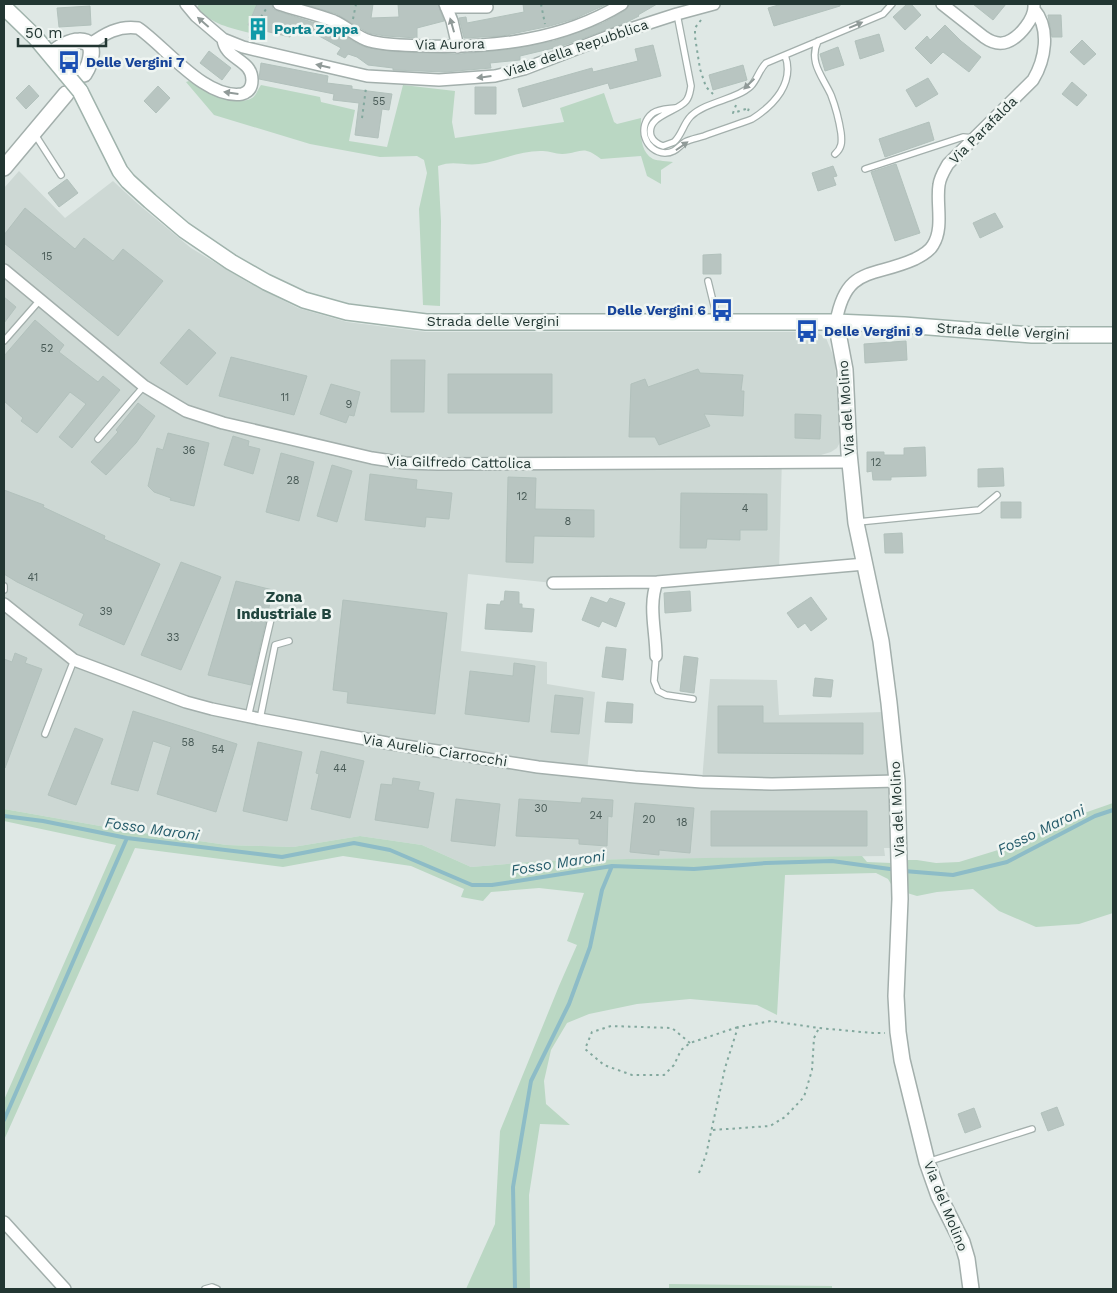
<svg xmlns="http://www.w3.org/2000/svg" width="1117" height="1293" font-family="'Work Sans',sans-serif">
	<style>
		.built { fill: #cdd8d4 }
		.green { fill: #bad7c3 }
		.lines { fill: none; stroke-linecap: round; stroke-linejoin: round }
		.stream { stroke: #8dbcc7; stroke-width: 4 }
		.building { fill: #b8c5c1; stroke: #b2c1bc }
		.service-casing { stroke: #a3afac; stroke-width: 8 }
		.minor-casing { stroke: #a3afac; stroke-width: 14 }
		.tertiary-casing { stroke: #a3afac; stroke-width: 18 }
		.secondary-casing { stroke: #a0b3ac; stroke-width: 18 }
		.path { stroke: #83a89e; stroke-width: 2; stroke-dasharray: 2.5 4; stroke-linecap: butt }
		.service { stroke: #fff; stroke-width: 5.5 }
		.minor { stroke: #fff; stroke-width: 11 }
		.tertiary { stroke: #fff; stroke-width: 15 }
		.secondary { stroke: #fff; stroke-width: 15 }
		.secondary-bridge-casing { stroke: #a0b3ac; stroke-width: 18; stroke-linecap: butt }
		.secondary-bridge { stroke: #fff; stroke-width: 15 }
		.oneway { fill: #909a98 }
		.labels { text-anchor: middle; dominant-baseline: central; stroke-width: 5; stroke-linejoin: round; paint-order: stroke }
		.number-label { font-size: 11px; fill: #485a56 }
		.culture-label { font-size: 14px; font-weight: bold; fill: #0d838f; stroke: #eff5f2; text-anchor: start }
		.street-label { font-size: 14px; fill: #223632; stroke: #eff5f2 }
		.transit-label { font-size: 14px; font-weight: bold; fill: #164399; stroke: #eff5f2; text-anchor: start }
		.neighbourhood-label { font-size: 15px; font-weight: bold; fill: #21453e; stroke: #eff5f2 }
		.water-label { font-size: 15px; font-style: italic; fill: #245b6a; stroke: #eff5f2 }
	</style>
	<rect width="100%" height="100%" fill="#dfe8e5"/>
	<path class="built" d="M19,171L65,218L113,181L138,204L191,248L249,283L298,308L347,322L426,332H816L826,338L835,360L840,442L837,448L831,452L821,455L782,457L779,572L553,583L468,574L461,651L547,662V684L595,692L587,772L702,782L710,679L777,680L779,715L884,712L893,848H884L885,856L627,859L542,861L471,867L422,845L360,836L293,847L227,845L123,830L4,809V188Z"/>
	<path class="green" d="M199,4H263L262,7L256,6L248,24L252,26L250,33C228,27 213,25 197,8Z
		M189,81C203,88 237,108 252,98C256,96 258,89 261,85L320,97L321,102L355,110L349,141L387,147L403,85L455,91L452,122L455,138L564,122L560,108L604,93L614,122L617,124L641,118C641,132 639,151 653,159C658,161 668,161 673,162L661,170V184L647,176L641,156L601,159C582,144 582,153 562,154C555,154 550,151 543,151C521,150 500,161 479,164C463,166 454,160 438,166L441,221L440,306L423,305L419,209L427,173L424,160L417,156L380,157L310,144L214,115L186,82Z
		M1113,803V913L1079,924L1036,927L999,911L973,889L937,892L917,896L894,889L888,879L876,873L785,875L777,1015L757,1005L690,999L637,1004L589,1014L567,1023L551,1050L544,1081L546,1104L570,1125L540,1124L529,1195L530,1289H466L495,1224L500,1131L559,986L577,945L567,941L584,893L539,888L491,892L483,901L461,897L464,889L411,866L343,856L283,867L135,848L4,1140V1100L116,845L4,821V809L123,830L227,845L293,847L360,836L422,845L471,867L542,861L627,859L862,856L867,862L891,863L895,860H917L936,863L959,862L1011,846L1070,818Z
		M669,1284L832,1286V1289H669Z"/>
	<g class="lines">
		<path class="stream" d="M4,816L43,821L127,838L282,857L354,843L390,850L472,885H492L612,866L694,869L766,863L832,861L897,870
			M904,871L953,875L1007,862L1095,816L1113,810
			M4,1120L127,838
			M515,1289L513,1187L531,1081L569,1004L590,947L602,890L612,866"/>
	</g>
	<path class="building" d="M257,4H272L273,9L277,11L331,28L358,44L368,48L398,52L459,54L504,50L554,41L603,23L626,10L629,4H657L638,15L639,16L625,23L562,46L520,56V60L490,63L491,68L445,72L393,70V68L368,65L357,57L348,54L345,58L337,54L341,48L310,31L292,26L290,37L265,31L263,41L249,38L252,26L248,25Z
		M304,4H373L371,18L399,17L398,4H438L444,21L417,28V38L385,36L368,33L337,14Z
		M523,4H607L574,19L550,26L502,36L464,38L459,18L466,17L467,23L524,12Z
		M782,4H840V6L774,26L768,8Z
		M907,4H911L921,15L905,30L893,17Z
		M973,4H1006L993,20Z
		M90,6L91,25L59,27L57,8Z
		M1048,15H1061L1062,37H1052Z
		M945,25L961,41L981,57L969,72L943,52L931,64L915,48L927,36L930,40Z
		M879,34L884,51L860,59L855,41Z
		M1082,40L1096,54L1084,65L1070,52Z
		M653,45L661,76L610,89L608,83L523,107L518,89L592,68L593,72L638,61L635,49Z
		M838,47L844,65L825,71L820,54Z
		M209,51L231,68L222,80L200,63Z
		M261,63L328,76L327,83L352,86V89L392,94L389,110L382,109L378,138L355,135L359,103L333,100L334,94L259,79Z
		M743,65L747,80L713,90L709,75Z
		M928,78L938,94L916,107L906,90Z
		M1072,82L1087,95L1077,106L1062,94Z
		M29,85L39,96L26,109L16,98Z
		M158,86L170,98L156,113L144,101Z
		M475,87H496V114H475Z
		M929,122L934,140L885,157L879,139Z
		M896,164L920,233L895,241L871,172Z
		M833,166L837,176L833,177L836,185L818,191L812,173Z
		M67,179L78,193L59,207L48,193Z
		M25,208L75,249L84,238L113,261L123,249L163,281L118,336L4,243V235Z
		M995,213L1003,227L980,238L973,223Z
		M721,254V274H703V255Z
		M4,297L16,307L4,323Z
		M35,320L64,345L59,352L98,382L103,376L120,390L72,448L59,437L86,404L70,392L37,433L21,421L23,418L4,401V356Z
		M189,329L216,353L187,385L160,363Z
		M906,341L907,360L865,363L864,344Z
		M231,357L307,376L294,415L219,396Z
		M391,360H425L424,412H391Z
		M698,369L700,373L743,375L741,391H744L743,416L704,414L710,426L659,445L655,437H629L631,384L645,379L648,387Z
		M448,374H552V413H448Z
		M331,384L360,392L354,416L349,415L346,423L320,414Z
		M138,403L155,416L136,443L106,475L91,462L118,432L116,430Z
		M795,414L821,415L820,439L795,438Z
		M168,433L209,443L194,506L170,500L171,498L154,492L148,486L157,448L163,450Z
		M233,436L249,441L248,446L260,449L253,474L224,465Z
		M925,447L926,476L891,477V480H873L872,471L867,472V452H884V455H904V448Z
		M281,453L314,462L299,521L266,512Z
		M332,465L352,471L337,522L317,516Z
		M1003,468L1004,486L978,487V469Z
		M370,474L417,480L416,489L452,493L449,519L426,517L425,527L365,520Z
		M508,477L536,478L535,509L594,510V537L534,536L533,563L506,562Z
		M4,490L44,505L43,507L105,536L104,539L160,564L124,645L79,625L84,614L17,582L4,574Z
		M681,493L767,494V530H740V540L707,539L706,548H680Z
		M1001,502H1021V518H1001Z
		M902,533L903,553H885L884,534Z
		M181,562L221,577L181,670L141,655Z
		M236,581L273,590L251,685L208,675Z
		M505,591L519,592V604H522V608L534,609L532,632L485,629L487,604L500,605L501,601H504Z
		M690,591L691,611L665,613L664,593Z
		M591,597L607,603L610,598L625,603L616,627L602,621L599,627L582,620Z
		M811,597L827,619L811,631L805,623L798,628L787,613Z
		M343,600L447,613L435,714L347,703L348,692L333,690Z
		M606,647L626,649L623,680L602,677Z
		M15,653L27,658L25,663L42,669L5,768L4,659L12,662Z
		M684,656L698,658L694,693L680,691Z
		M514,663L535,666L529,722L465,714L470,671L513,676Z
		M815,678L833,680L831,697L813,696Z
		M555,695L583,698L579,734L551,732Z
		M607,702L633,704L632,723L605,722Z
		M718,706H763V723H863V754L718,753Z
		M133,711L237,744L216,812L157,794L171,747L153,741L138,791L111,784Z
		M75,728L103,739L76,805L48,795Z
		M258,742L302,752L287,821L243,811Z
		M321,751L364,761L350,818L311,809L319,774L316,773Z
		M393,778L420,782L418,790L434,793L428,828L375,820L381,784L392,785Z
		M582,798L613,800L612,817L608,816L607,846L579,844V839L516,836L519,799L581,803Z
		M456,799L500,804L495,846L451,841Z
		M635,803L694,808L690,853L659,850V855L630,852Z
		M711,811H867V846H711Z
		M1057,1107L1064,1125L1048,1131L1041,1113Z
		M974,1108L981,1127L965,1133L958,1114Z"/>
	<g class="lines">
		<defs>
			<path id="service" d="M677,14L691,86C690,91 690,96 686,101C677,112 645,116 651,136C653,141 657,144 663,146L674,142C682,135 683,124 691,116C707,101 736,100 751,86C757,80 759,70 766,63L883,14L892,4
				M818,41C808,62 823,77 831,95C836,108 839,120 841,133C842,142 842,148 835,154
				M675,108C668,109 659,109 653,113C636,126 645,152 665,153C675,153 678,147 685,142C691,139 698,138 704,136C720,130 736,125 752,119C774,105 795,83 785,55
				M34,133L61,175
				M865,169L963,137L975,138
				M708,281L718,322
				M4,341L40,300
				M98,439L144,386
				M858,522L979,510L997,495
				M4,586V590
				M656,656L654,681L658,691L666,695L693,699
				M248,717L271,619
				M260,719L275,645L289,641
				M45,734L74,660
				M927,1162L1032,1129
				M205,1289L212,1287L217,1289"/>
			<path id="minor" d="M186,4L196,16L223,39L243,47L367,76L439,80L495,76L524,69L615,34L677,14L714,4
				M279,4C297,10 316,14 334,21C346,26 359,39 370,41C388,46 408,45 427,46C495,48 563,40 622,4
				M445,4L452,21L458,47
				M942,4L984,37C991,42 999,45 1007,42C1020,37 1035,18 1034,5
				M446,7H487
				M89,45C104,34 119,25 138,28C165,46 205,100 242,94C249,92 252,87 252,80C252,59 225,60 223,39
				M4,270L144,386L186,411L223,423L372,458L405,463L438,464L850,462
				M836,322C846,265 873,278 915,259C921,256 930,251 933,245C944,228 936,203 939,185C940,177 944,171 948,164L1033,80C1045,60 1051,29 1034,9
				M553,583L657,582L865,564
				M4,604L74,660L186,702L212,709L260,719L387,743L538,767L635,777L702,782L772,784L897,781
				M656,656C656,632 648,605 657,582
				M4,1222L65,1289"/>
			<path id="tertiary" d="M51,54C58,49 69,41 79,41C99,40 90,65 84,74
				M4,168L66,94
				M836,322L845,370L849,453L856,523L881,641L889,703L897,781L900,899L896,996L898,1032L902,1060L927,1162L939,1196L962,1242L967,1259L971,1289"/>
			<path id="secondary" d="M4,7L35,37L65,73
				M80,91L120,171L128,181L150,201L184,230L231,262L266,282L304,300L347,312L426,322H836L904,325L1032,335H1113"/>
		</defs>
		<use href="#service" class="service-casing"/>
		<use href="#minor" class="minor-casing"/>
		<use href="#tertiary" class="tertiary-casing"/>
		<use href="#secondary" class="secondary-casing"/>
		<path class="path" d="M541,4L545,24
			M261,17L268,6
			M353,19L356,4
			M701,20L695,28V37L700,69L706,87L713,94
			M736,105L733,113L749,108L748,111
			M362,118L366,88
			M690,1043L672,1028L611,1026L592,1032L585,1049L604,1065L632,1075H664L674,1065L681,1050L690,1043L738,1027
			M713,1130L770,1126L785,1117L804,1097L812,1070L814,1038L819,1028
			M699,1173L706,1155L725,1068L738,1027L771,1021L819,1028L873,1033H885"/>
		<use href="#service" class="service"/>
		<use href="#minor" class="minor"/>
		<use href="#tertiary" class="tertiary"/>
		<use href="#secondary" class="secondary"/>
		<defs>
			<path id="secondary-bridge" d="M65,73L80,91"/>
		</defs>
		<use href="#secondary-bridge" class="secondary-bridge-casing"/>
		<use href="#secondary-bridge" class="secondary-bridge"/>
	</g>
	<defs><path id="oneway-solid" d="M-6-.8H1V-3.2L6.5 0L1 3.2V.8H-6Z" transform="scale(1.25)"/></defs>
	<g class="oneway">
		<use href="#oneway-solid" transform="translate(203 22) rotate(-139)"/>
		<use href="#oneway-solid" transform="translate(452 25) rotate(-106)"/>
		<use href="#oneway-solid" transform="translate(856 25) rotate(-23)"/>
		<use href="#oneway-solid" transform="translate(323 66) rotate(-167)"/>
		<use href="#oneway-solid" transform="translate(484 77) rotate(173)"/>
		<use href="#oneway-solid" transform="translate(749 84) rotate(136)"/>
		<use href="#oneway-solid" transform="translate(231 93) rotate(-172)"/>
		<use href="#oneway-solid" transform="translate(682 146) rotate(-35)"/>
	</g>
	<defs>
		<symbol id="building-bare" viewBox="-9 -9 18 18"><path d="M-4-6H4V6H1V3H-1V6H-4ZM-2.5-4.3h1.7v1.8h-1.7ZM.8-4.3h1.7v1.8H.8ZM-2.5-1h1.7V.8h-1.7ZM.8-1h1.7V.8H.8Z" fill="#0f9aa8" stroke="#eff5f2" stroke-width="2.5" paint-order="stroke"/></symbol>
		<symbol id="bus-bare" viewBox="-9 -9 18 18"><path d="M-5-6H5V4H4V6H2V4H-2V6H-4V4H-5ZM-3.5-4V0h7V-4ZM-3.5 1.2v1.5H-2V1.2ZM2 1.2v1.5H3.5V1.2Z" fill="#1a4fb4" stroke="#eff5f2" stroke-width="2.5" paint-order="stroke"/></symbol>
	</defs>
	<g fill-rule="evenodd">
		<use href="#building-bare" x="242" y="13" width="32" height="32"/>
		<use href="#bus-bare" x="53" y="46" width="32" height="32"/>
		<use href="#bus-bare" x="706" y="294" width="32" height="32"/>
		<use href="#bus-bare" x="791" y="315" width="32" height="32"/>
	</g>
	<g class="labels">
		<g class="number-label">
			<text x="379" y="101">55</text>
			<text x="47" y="256">15</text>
			<text x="47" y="348">52</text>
			<text x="285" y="397">11</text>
			<text x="349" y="404">9</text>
			<text x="189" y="450">36</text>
			<text x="876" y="462">12</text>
			<text x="293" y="480">28</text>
			<text x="522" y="496">12</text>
			<text x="745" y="508">4</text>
			<text x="568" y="521">8</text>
			<text x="33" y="577">41</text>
			<text x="106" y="611">39</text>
			<text x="173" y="637">33</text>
			<text x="188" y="742">58</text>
			<text x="218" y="749">54</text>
			<text x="340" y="768">44</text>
			<text x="541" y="808">30</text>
			<text x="596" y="815">24</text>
			<text x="649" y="819">20</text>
			<text x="682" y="822">18</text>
		</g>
		<g class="culture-label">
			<text x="274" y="29">Porta Zoppa</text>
		</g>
		<g class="street-label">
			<text transform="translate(450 44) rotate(-1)">Via Aurora</text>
			<text transform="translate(576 48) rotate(-19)">Viale della Repubblica</text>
			<text transform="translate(983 130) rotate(-45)">Via Parafalda</text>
			<text x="493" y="321">Strada delle Vergini</text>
			<text transform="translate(1003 331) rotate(3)">Strada delle Vergini</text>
			<text transform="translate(846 408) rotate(-94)">Via del Molino</text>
			<text transform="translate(459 462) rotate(1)">Via Gilfredo Cattolica</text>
			<text transform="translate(435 750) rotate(9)">Via Aurelio Ciarrocchi</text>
			<text transform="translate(897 809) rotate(-93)">Via del Molino</text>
			<text transform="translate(946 1206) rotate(68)">Via del Molino</text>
		</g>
		<g class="transit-label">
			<text x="86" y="62">Delle Vergini 7</text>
			<text x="706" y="310" text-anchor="end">Delle Vergini 6</text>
			<text x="824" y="331">Delle Vergini 9</text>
		</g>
		<g class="neighbourhood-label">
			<text x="284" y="597">Zona<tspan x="284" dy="17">Industriale B</tspan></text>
		</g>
		<g class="water-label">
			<text transform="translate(152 829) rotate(8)">Fosso Maroni</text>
			<text transform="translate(1041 830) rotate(-26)">Fosso Maroni</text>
			<text transform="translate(558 863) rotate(-9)">Fosso Maroni</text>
		</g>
	</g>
	<rect width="1117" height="1293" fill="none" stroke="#223632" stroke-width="10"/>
	<path d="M18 38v8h88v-8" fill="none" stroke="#223632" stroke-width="2.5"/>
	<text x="25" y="38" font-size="15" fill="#223632" stroke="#eff5f2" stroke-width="4" paint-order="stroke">50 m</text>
</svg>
